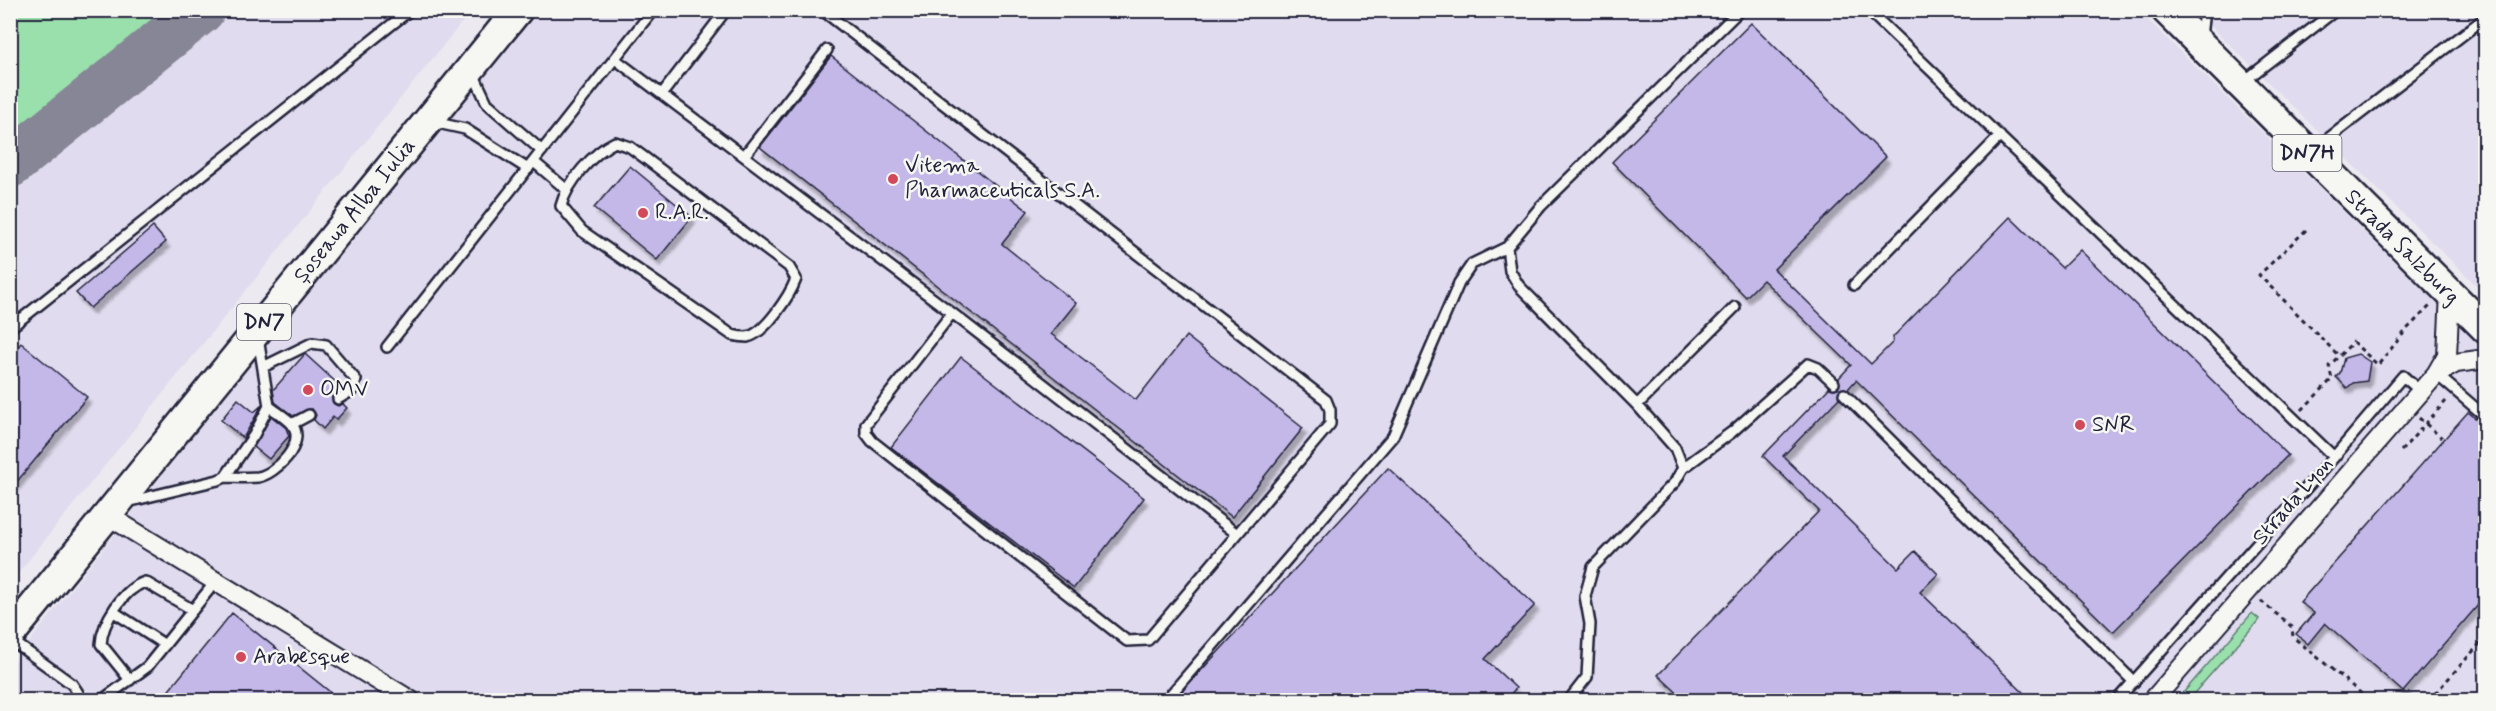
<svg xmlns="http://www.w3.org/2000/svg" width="2496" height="711" font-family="Mynerve,sans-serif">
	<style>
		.built { fill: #e0dbee }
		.green { fill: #9ae0ad; stroke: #5e8174; stroke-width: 1.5 }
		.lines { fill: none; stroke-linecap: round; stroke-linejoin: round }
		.taxiway { stroke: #878696; stroke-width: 48 }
		.building { fill: #c4b8e9; stroke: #22223b; stroke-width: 1.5; filter: url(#shadow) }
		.lane-casing { stroke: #22223b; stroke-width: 14 }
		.street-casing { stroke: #22223b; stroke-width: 22 }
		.primary-casing { stroke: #22223b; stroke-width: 33 }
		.path { stroke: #22223b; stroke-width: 3; stroke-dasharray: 4.5 4.5; stroke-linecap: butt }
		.lane { stroke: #f6f6f2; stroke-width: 9 }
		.street { stroke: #f6f6f2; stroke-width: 18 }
		.primary { stroke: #f6f6f2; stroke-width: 28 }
		.poi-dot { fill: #d1495b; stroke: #f6f6f2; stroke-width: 2 }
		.labels { text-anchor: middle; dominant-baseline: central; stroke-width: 5; stroke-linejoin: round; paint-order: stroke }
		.shield { fill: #f6f6f2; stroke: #626272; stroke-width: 1.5 }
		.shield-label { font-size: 21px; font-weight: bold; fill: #22223b }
		.poi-label { font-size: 22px; fill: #22223b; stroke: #f6f6f2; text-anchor: start }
		.street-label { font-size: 22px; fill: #22223b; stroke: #f6f6f2 }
	</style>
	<defs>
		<filter id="shadow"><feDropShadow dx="3.5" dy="6" stdDeviation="1.5" flood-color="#0004"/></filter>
	</defs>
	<rect width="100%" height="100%" fill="#eceaf0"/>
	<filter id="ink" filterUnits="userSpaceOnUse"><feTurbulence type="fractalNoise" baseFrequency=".0167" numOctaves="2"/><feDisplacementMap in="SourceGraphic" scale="12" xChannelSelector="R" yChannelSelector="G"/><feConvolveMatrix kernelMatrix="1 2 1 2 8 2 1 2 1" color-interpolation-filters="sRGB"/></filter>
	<g filter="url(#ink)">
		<path class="built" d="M11,11H471L11,582Z
			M531,11H2139L2485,351V700H11L10,666Z
			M2195,11H2485V295L2472,281Z"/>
		<path class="green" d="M11,10H165V11L11,133Z
			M2252,613L2259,619L2257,622L2188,700H2177Z"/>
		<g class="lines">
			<path class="taxiway" d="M10,164L201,10"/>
		</g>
		<path class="building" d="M1751,23L1886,157L1774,269L1871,364L1893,342V337L2010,217L2062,268L2080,250L2288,455L2113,632L1856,380L1848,389H1840L1839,398L1783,456L1898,568L1915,551L1938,574L1920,592L2031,700H1685L1658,675L1819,511L1763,456L1829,388H1838L1839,378L1851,365L1763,280L1746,297L1612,162Z
			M831,56L1028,211L1002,244L1076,303L1051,334L1136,400L1186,336L1303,428L1232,517L760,147Z
			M630,166L692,217L657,260L594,208Z
			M153,227L166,242L90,308L76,293Z
			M21,343L87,397L10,490V356Z
			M305,354L340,386L332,394L333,403L338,406L343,404L347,408L336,420L333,417L323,429L314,420L316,415L312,409L293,416L275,402L273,390Z
			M2358,354L2370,362L2367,381L2353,383L2347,388L2336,377L2340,373L2344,358Z
			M961,357L1144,498L1074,588L891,447Z
			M238,399L254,412L262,405L243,438L221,420Z
			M2468,412L2486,427V596L2403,692L2325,623L2308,644L2296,634L2314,613L2300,602Z
			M271,416L286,428L289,436L269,459L254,447Z
			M1388,468L1535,605L1485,659L1516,688L1505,700H1174Z
			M232,613L340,700H161Z"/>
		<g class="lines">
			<defs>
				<path id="lane" d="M822,10L1326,400L1330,410V424L1148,640L1127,641L872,441L866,433V424L952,313
					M1868,10L2334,457
					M2201,37L2204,10
					M615,59L952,313L1237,534
					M472,71L487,103L542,151
					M2243,82L2336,10
					M662,94L726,10
					M433,122L465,129L528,169
					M615,142L630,147L645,158L789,267L796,279C790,295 765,334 747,337C743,337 736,336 732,335L582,231L561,206C567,182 594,152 615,142Z
					M2312,151L2486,17
					M744,156L827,50
					M534,162L567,190
					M1854,285L2000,136
					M10,328L410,10
					M387,347L653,10
					M263,367L312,343L326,345L356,380L353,390L338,399
					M2436,374L2486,417
					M1844,394L2134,682
					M1637,405L1735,307
					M292,424L309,415
					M1683,468L1732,432L1808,364L1818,368L1834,383
					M225,477C235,477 247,478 258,477C276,474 307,443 292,424C286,417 276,412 269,406
					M127,502L218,480L225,477L254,435L269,406L258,338
					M114,612L165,645
					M11,640L72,684L78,693L76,700
					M130,680L101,644C102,623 123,589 145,582L193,610
					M97,700L105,698L147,667L216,581
					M1166,700L1393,436L1459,283L1472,264L1507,247
					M1569,700L1587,677L1590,624L1585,596L1593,567L1675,482L1683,468L1675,448L1637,405L1519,286L1510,271L1507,247L1541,206L1740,10
					M2117,700L2334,457L2403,376L2420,391"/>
				<path id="street" d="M2436,374L2447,355L2450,293
					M107,515L410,700
					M2153,700L2436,374L2456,363L2486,359"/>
				<path id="primary" d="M2166,10L2486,329
					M10,635L518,10"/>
			</defs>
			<use href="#lane" class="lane-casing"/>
			<use href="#street" class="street-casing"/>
			<use href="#primary" class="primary-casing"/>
			<path class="path" d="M2306,230L2259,275L2339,356
				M2302,410L2332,379L2329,366L2353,342L2378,365L2407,329L2430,306
				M2419,418L2442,438
				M2401,451L2446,401
				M2261,601L2292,627L2293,637L2369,700
				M2429,700L2486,637"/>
			<use href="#lane" class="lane"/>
			<use href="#street" class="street"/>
			<use href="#primary" class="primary"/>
		</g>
	</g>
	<g class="poi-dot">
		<circle cx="893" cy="179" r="6"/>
		<circle cx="643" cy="213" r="6"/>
		<circle cx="308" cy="390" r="6"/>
		<circle cx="2080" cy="425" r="6"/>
		<circle cx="241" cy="657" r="6"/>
	</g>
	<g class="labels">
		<g class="shield">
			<rect x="2272.5" y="135" width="69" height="36" rx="4.5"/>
			<rect x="237" y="304" width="54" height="36" rx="4.5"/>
		</g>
		<g class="shield-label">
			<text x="2307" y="153">DN7H</text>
			<text x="264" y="322">DN7</text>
		</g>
		<g class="poi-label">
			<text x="905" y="166">Vitema<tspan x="905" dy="25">Pharmaceuticals S.A.</tspan></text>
			<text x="655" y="213">R.A.R.</text>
			<text x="320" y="390">OMV</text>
			<text x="2092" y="425">SNR</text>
			<text x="253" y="657">Arabesque</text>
		</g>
		<g class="street-label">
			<text transform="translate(355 211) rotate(-51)">Șoseaua Alba Iulia</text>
			<text transform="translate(2402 247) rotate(45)">Strada Salzburg</text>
			<text transform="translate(2293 501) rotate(-49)">Strada Lyon</text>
		</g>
	</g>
	<rect width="2496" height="711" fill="none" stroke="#f6f6f2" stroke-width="36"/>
	<rect x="18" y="18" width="2460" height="675" fill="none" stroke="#22223b" stroke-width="2" filter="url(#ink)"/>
</svg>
